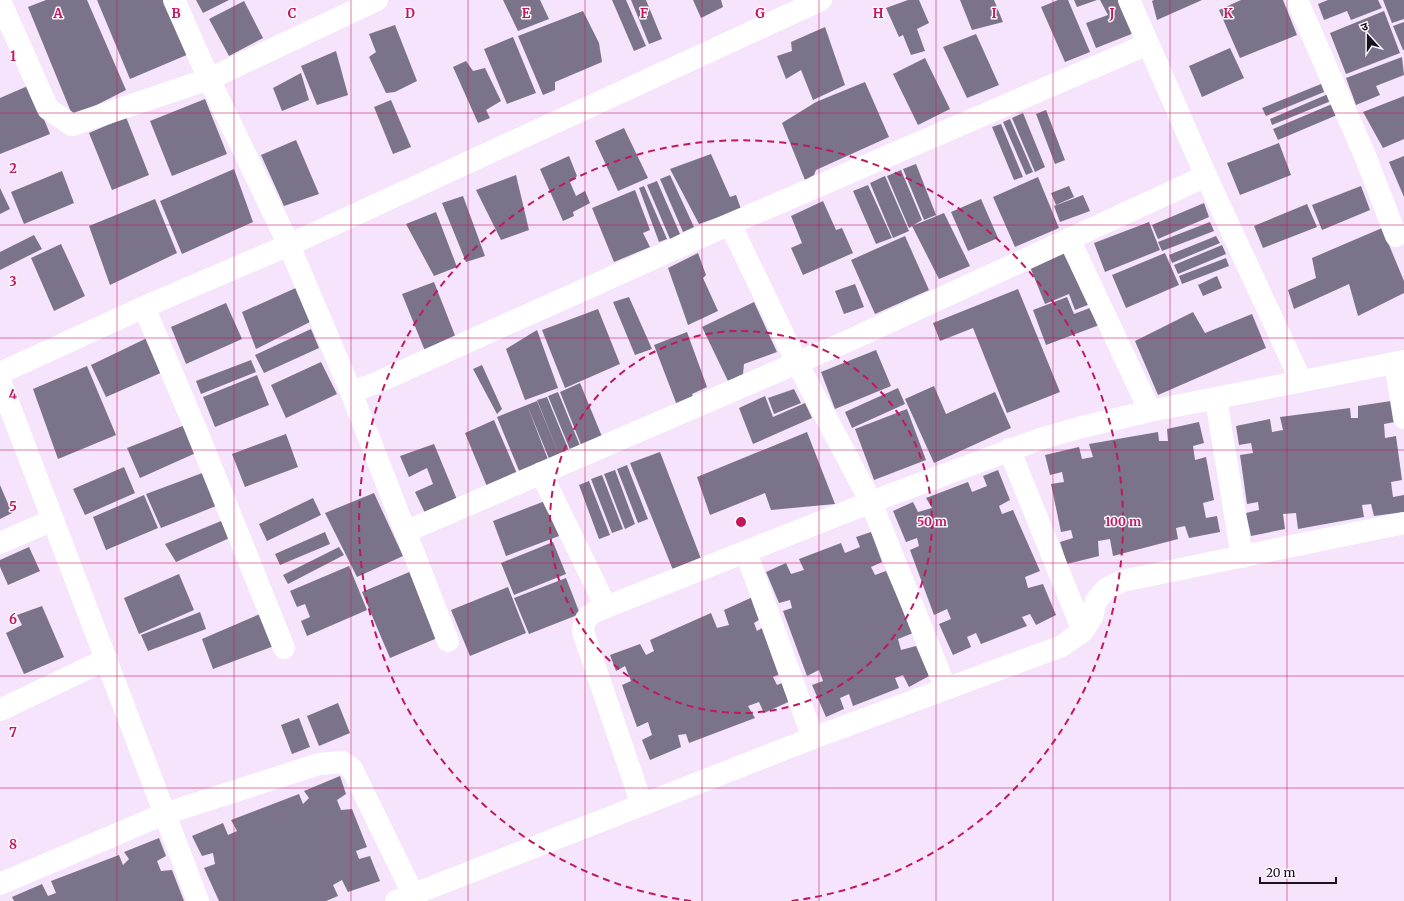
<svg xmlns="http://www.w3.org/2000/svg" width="1404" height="901" font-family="Merriweather,'Noto Sans Devanagari',serif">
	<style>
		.building { fill: #7a738a }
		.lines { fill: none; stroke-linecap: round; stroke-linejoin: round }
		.minor { stroke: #fff; stroke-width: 22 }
		.grid { fill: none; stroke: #c2185b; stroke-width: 1; stroke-opacity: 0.55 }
		.ring { fill: none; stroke: #c2185b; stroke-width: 2; stroke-dasharray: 7 5 }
		.grid-label { font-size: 13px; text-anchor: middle; font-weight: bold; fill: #c2185b; stroke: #fcf5ff; stroke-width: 3; stroke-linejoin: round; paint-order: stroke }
		.centre { fill: #c2185b; stroke: #fcf5ff; stroke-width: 2 }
		.ring-label { font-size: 12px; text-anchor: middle; font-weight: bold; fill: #c2185b; stroke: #fcf5ff; stroke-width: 3; stroke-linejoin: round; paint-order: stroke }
	</style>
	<rect width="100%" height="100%" fill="#f5e4fb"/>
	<path class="building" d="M46,0H87L126,90L73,117L28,7Z
		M97,0H166L189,54L130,79Z
		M196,0H229L203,13Z
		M503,0H540L549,19L518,31Z
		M612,0H626L646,46L634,51Z
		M631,0H646L662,39L649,44Z
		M693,0H721L723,7L701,18Z
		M908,0H919L929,23L917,29L925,51L911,55L903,35L899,37L886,8Z
		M960,0H994L1003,22L972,30Z
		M1058,0H1068L1090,52L1065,62L1041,7Z
		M1074,0H1097L1077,7Z
		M1100,0H1119L1134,33L1096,48L1086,23L1108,15Z
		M1154,0H1202L1157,20L1152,1Z
		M1241,0H1283L1297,35L1240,58L1219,10Z
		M1328,0H1378L1382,8L1351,20L1347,11L1324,20L1318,4Z
		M1383,0H1404V19L1392,23Z
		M244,1L263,38L229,56L209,19Z
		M583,11L599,43L602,62L555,82V90L543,95L518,36Z
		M1384,11L1400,53L1346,74L1330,33Z
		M1404,22V50H1403L1393,26Z
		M395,25L417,81L395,92L386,93L369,57L376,52L369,34Z
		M825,27L845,85L813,100L801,70L786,79L777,56L792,51L791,42Z
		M976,34L999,85L967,98L943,47Z
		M513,37L536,93L507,104L484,49Z
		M1230,48L1244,78L1202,97L1189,66Z
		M336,51L348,95L317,105L301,66Z
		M1402,57L1404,75L1376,86L1380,95L1356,105L1346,78Z
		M925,58L950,109L918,125L893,74Z
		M466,61L473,71L485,68L501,101L486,110L490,118L478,123L453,67Z
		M301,73L309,100L282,111L273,88Z
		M865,82L889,137L816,170L814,175L805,180L782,123L816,102Z
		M1321,84L1324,92L1266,116L1262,108Z
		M30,85L50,134L0,154V98Z
		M1328,94L1331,101L1272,125L1270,119Z
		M1404,96V139L1383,148L1363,112Z
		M205,99L227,154L172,176L150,121Z
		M391,100L411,147L393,154L374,107Z
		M1332,104L1337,115L1278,140L1273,129Z
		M1046,110L1065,160L1055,164L1036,114Z
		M1023,113L1045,167L1035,172L1012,118Z
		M126,117L149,175L112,190L89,133Z
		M1010,119L1033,172L1026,175L1003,122Z
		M1001,124L1023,177L1014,180L992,127Z
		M624,128L648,178L618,191L595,141Z
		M296,140L319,194L284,206L261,155Z
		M1279,143L1291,175L1240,195L1227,163Z
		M711,154L730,197L736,195L741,209L699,224L670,169Z
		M569,156L577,176L570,182L576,196L585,191L590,203L573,212L574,216L563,221L540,169Z
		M1404,156V197L1389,162Z
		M916,164L936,215L924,220L903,169Z
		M234,169L253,222L182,254L160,201Z
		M901,170L922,220L909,228L887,176Z
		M62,171L74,203L24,224L11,192Z
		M516,175L529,230L501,240L476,190Z
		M670,175L694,227L683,232L660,179Z
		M885,176L909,231L893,238L870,183Z
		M1038,177L1059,228L1015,247L993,197Z
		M657,181L680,234L670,239L647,185Z
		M868,185L892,238L876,244L853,191Z
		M644,186L667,239L659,242L639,188Z
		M1069,186L1074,197L1056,205L1051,193Z
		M1361,186L1370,210L1322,230L1312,205Z
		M0,188L10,209L0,214Z
		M635,190L650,230L643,233L650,247L614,262L592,208Z
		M1083,195L1090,211L1060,222L1054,206Z
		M463,196L485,256L466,262L442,203Z
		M155,199L177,253L110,285L89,226Z
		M981,199L998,238L968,251L951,212Z
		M823,201L836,230L842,228L853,253L803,275L791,248L802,243L791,216Z
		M1204,203L1209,217L1158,239L1152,225Z
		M1307,204L1317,227L1263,248L1254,226Z
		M436,212L457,267L434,276L406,224Z
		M944,213L970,266L939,279L912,226Z
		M1149,222L1160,250L1105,272L1094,243Z
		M1210,222L1214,231L1162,251L1158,242Z
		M1382,228L1404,281V293L1358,316L1349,284L1294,309L1288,290L1316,278L1312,258Z
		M34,235L42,249L0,270V252Z
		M905,236L929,290L875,314L851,260Z
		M1216,236L1220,243L1172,263L1169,255Z
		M61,244L85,296L54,311L31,258Z
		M1072,245L1095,302L1075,310L1069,294L1045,304L1028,262Z
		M1222,245L1226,254L1178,274L1174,265Z
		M698,253L706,275L703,278L718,311L688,325L668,268Z
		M1165,253L1179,285L1126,308L1112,275Z
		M1226,258L1229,266L1182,284L1179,276Z
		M1217,276L1222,288L1203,296L1198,285Z
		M434,282L456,338L425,351L402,294Z
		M855,284L864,307L844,314L835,291Z
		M298,287L314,320L256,349L242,312Z
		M1018,289L1060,392L1007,413L973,328L940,341L933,323Z
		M629,297L652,349L635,355L613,302Z
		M1067,297L1074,314L1095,306L1102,324L1046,345L1033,310Z
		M754,302L777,352L744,364L743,374L728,381L702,327Z
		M226,303L242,339L186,364L171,327Z
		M598,309L620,364L565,388L542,330Z
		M1193,312L1205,333L1252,314L1266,348L1158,395L1135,341Z
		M311,329L319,348L264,373L255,355Z
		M537,330L558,388L525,400L506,349Z
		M687,332L707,387L692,394L694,401L678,408L654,345Z
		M147,338L163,372L106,397L91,365Z
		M876,350L891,386L835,409L821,372Z
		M251,360L256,372L201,394L196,381Z
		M321,362L337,394L286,418L271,385Z
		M482,365L502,409L497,414L473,369Z
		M87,366L116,435L58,459L33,389Z
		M257,375L269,405L215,427L203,397Z
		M580,383L603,439L582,447L560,392Z
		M934,386L946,414L995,392L1011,428L934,463L905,399Z
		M898,388L905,404L852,428L845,412Z
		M794,389L801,403L774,414L768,398Z
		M558,392L581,448L571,452L548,396Z
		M765,396L773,417L805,403L812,418L753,444L739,408Z
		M547,397L570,453L560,457L537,400Z
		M537,401L560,457L550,461L527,405Z
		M1391,401L1395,422L1384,424L1385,438L1396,436L1402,480L1391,482L1393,497L1404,495V512L1374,516L1371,504L1362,505L1364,517L1298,529L1296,513L1283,514L1285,529L1251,536L1246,513L1259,510L1258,502L1247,504L1240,455L1253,453L1251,443L1239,445L1236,426L1270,419L1272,432L1283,430L1280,417L1350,408L1351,418H1358V406Z
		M527,405L549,462L520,473L497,417Z
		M907,409L926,460L874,480L855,429Z
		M494,420L518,476L488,489L465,433Z
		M1199,422L1204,443L1193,446L1195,460L1206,457L1214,500L1203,503L1206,518L1217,516L1220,532L1189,538L1185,526L1176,528L1178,539L1113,556L1110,539L1098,541L1099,556L1067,564L1060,542L1073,538L1071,530L1061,532L1051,484L1064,482L1062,472L1050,475L1045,455L1079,447L1082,459L1093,457L1089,444L1158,432L1159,441H1168L1167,429Z
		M185,425L198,452L140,478L127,448Z
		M807,432L835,504L771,510L765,493L710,515L697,477Z
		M286,434L298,467L245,487L232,454Z
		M434,444L458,502L426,515L415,492L433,484L427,468L409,477L400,456Z
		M660,452L703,564L675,575L630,463Z
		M627,465L648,519L638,523L617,469Z
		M124,467L135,493L85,515L73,489Z
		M615,470L635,524L625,529L604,474Z
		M998,470L1010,500L999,506L1002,514L1013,510L1040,571L1025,577L1028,588L1043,584L1056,615L1036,625L1030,614L1022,617L1027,626L981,644L976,633L967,637L971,647L953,655L939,624L951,619L947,609L934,615L910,550L919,546L917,538L906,542L893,511L913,502L918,512L932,508L926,498L968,482L972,492L987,486L983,476Z
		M205,472L216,506L161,528L146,494Z
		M602,475L623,529L612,533L591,479Z
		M589,481L610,535L599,539L579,485Z
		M0,485L12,513L0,519Z
		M374,493L403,556L357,577L325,513Z
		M144,495L158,528L106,550L93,517Z
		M313,498L321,515L267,541L259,524Z
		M545,501L559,536L506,556L493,521Z
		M226,519L234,536L176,562L165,544Z
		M325,532L330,544L280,565L275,554Z
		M871,532L882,562L871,567L875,575L886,571L913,633L898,639L901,650L916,646L929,676L909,687L903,675L895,678L899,688L853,706L849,694L840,698L844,709L826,717L812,685L823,681L819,670L807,676L783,611L792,608L790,600L779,603L766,572L786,563L791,574L804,570L799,559L841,543L845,553L860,547L856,537Z
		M553,542L566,574L514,595L501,563Z
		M29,547L40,571L8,585L0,567V560Z
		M339,547L344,555L288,584L283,575Z
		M349,566L367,610L307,636L301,621L310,617L305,604L297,607L290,591Z
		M414,570L442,636L390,658L362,592Z
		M179,574L194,610L139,634L124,598Z
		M566,578L580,614L529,634L514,598Z
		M508,587L526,633L470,656L451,610Z
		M755,596L765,616L754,623L757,631L766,626L785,672L773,677L777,685L787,681L795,699L764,713L759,702L748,706L755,718L689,743L686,734L678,735L681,747L650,760L642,740L652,735L648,722L637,727L622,685L631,681L625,666L616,671L610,655L640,644L646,655L654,651L650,640L711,613L717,628L729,625L724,610Z
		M42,606L64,657L24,674L6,633L22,625L17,615Z
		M200,612L206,629L148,651L141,635Z
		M260,614L274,646L213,669L202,639Z
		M338,703L350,733L319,746L307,716Z
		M299,718L310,747L292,754L281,725Z
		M340,776L346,794L337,800L341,810L352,809L367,847L356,851L359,859L370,856L380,881L348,892L342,880L333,885L338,896L326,901H219L204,868L215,864L213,853L202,856L192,836L223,823L228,835L237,831L231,820L299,794L303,804L309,798L304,791Z
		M159,838L166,856L157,861L161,871L172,870L184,901H14L12,897L42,884L48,896L56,893L51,881L119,855L123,865L129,859L124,852Z"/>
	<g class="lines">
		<path class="minor" d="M174,0L209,79L377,0
			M1129,0L1206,176L1301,381
			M1297,0L1366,158L1396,236
			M0,1L48,109L72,125L209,79L289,245L351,392L448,641
			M730,224L797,363L871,502L946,689
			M1069,239L1150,411
			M144,307L195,427L284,648
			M1395,363L1404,418
			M0,373L144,307L289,245L821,0
			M0,381L198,901
			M351,392L376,383L730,224L1148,44
			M1216,399L1242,557
			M1009,449L1083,631
			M541,473L606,607
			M405,532L848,341L1206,176
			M0,543L53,520
			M746,552L813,738
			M0,710L107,659
			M642,805L583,632C584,614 591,614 606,607L871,502L1040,439L1082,427L1150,411L1404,361
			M0,884L164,814L319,764L342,762L352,769L413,894
			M396,901L813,738L1062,646L1083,631L1092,617L1096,601L1106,589L1122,581L1404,523"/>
	</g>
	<path class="grid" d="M117,0V901M234,0V901M351,0V901M468,0V901M585,0V901M702,0V901M819,0V901M936,0V901M1053,0V901M1170,0V901M1287,0V901M0,113H1404M0,225H1404M0,338H1404M0,450H1404M0,563H1404M0,676H1404M0,788H1404"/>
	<g class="ring">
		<circle cx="741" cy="522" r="191"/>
		<path d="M691 901A382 382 0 1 1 791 901"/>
	</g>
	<g class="grid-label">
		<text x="58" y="18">A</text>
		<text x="176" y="18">B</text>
		<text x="292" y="18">C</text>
		<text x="410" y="18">D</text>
		<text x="526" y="18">E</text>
		<text x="644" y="18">F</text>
		<text x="760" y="18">G</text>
		<text x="878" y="18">H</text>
		<text x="994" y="18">I</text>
		<text x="1112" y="18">J</text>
		<text x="1228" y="18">K</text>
		<text x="13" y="61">1</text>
		<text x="13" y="173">2</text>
		<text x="13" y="286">3</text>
		<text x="13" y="399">4</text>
		<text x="13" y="511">5</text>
		<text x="13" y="624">6</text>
		<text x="13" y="737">7</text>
		<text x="13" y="849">8</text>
	</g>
	<circle cx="741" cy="522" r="6" class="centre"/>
	<g class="ring-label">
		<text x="932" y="526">50 m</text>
		<text x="1123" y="526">100 m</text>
	</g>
	<g transform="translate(1368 36) rotate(339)" stroke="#fcf5ff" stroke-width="3" paint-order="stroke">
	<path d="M0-3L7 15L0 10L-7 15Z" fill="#18121a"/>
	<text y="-6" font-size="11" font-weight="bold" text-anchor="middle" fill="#18121a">उ</text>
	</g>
	<path d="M1260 877v6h76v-6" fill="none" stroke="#18121a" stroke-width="2"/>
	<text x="1266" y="877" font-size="12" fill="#18121a" stroke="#fcf5ff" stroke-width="3" paint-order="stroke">20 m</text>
</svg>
